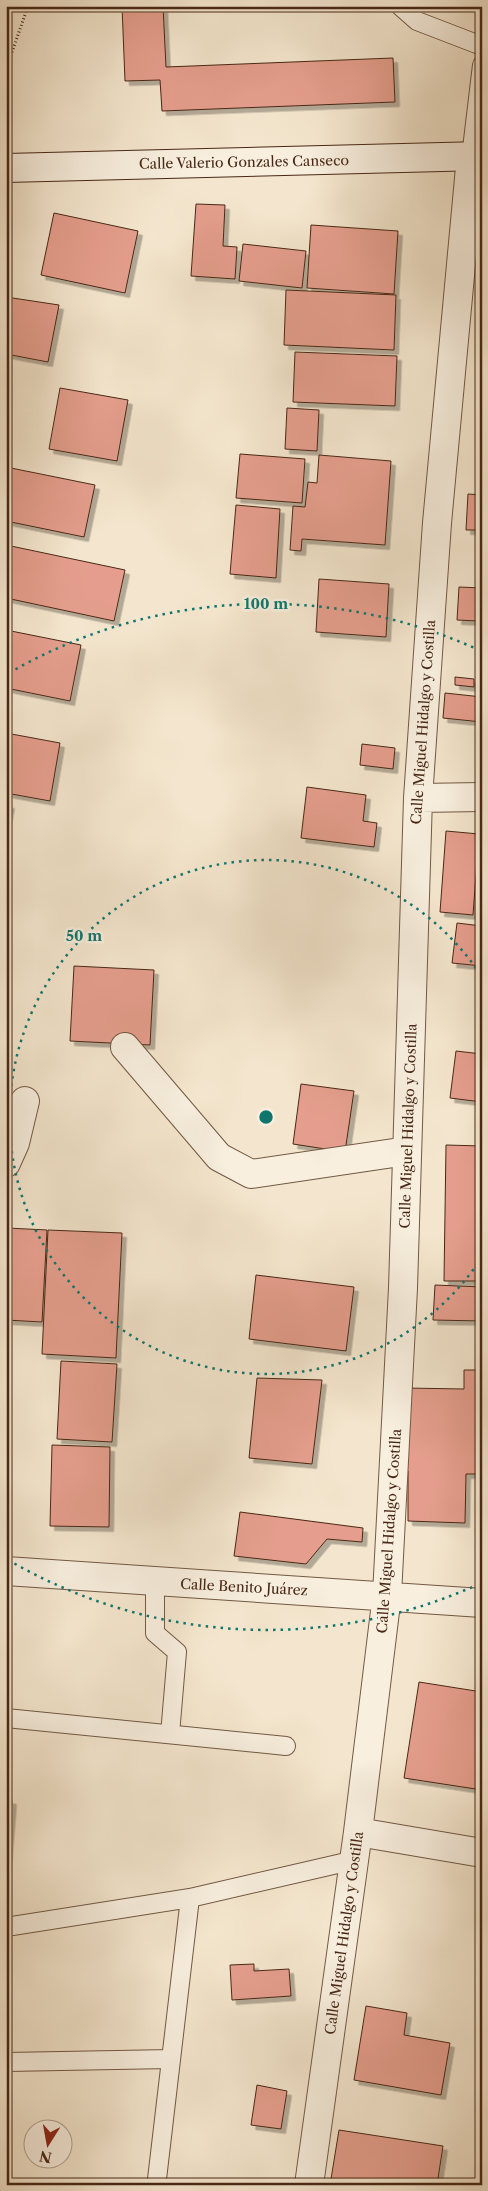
<svg xmlns="http://www.w3.org/2000/svg" width="488" height="2191" font-family="'Libre Caslon Text',serif">
	<style>
		.building { fill: #e59e8d; stroke: #482815; filter: url(#shadow) }
		.lines { fill: none; stroke-linecap: round; stroke-linejoin: round }
		.lane-casing { stroke: #735843; stroke-width: 20 }
		.street-casing { stroke: #735843; stroke-width: 30 }
		.secondary-casing { stroke: #482815; stroke-width: 30 }
		.path { stroke: #482815; stroke-width: 3; stroke-dasharray: 1 2.5; stroke-linecap: butt }
		.lane { stroke: #f8efdf; stroke-width: 18 }
		.street { stroke: #f8efdf; stroke-width: 28 }
		.secondary { stroke: #f8efdf; stroke-width: 28 }
		.ring { fill: none; stroke: #0f766e; stroke-width: 2.5; stroke-dasharray: 2.5 5 }
		.labels { text-anchor: middle; dominant-baseline: central; stroke-width: 5; stroke-linejoin: round; paint-order: stroke }
		.street-label { font-size: 14px; fill: #482815; stroke: #f8efdf }
		.centre { fill: #0f766e; stroke: #f8efdf; stroke-width: 2.5 }
		.ring-label { font-size: 15px; text-anchor: middle; font-weight: bold; fill: #0f766e; stroke: #f8efdf; stroke-width: 5; stroke-linejoin: round; paint-order: stroke }
	</style>
	<defs>
		<filter id="shadow"><feDropShadow dx="4.5" dy="4.5" stdDeviation="0" flood-color="#0004"/></filter>
	</defs>
	<rect width="100%" height="100%" fill="#f4e6ce"/>
	<filter id="stains"><feTurbulence type="fractalNoise" baseFrequency=".004" numOctaves="4"/><feColorMatrix values="0 0 0 0 .2 0 0 0 0 .09 0 0 0 0 .02 0 0 0 .5 -.17"/></filter>
	<radialGradient id="worn" r=".72"><stop offset=".6" stop-color="#630" stop-opacity="0"/><stop offset="1" stop-color="#630" stop-opacity=".3"/></radialGradient>
	<path class="building" d="M122,6H163L166,67L393,58L395,102L162,111L160,80L125,81Z
		M196,204L225,205L223,246L237,247L235,279L191,276Z
		M54,213L138,231L125,293L41,275Z
		M311,225L398,231L394,294L307,288Z
		M243,244L306,251L302,288L239,281Z
		M286,290L396,295L394,350L284,345Z
		M6,297L59,305L48,362L6,354Z
		M295,352L397,356L395,406L293,402Z
		M482,357V403H479Z
		M60,388L128,400L117,461L49,449Z
		M287,408L319,410L317,451L285,449Z
		M240,454L305,459L302,503L236,498Z
		M319,455L391,461L385,545L302,539L301,551L290,550L293,506L305,507L308,482L317,483Z
		M6,467L95,485L84,537L6,521Z
		M468,494L482,495V530H466Z
		M236,505L280,509L276,578L230,574Z
		M6,545L125,570L114,621L6,598Z
		M319,579L389,584L386,637L316,632Z
		M459,587L482,588V631H477L478,621L457,620Z
		M6,630L81,645L70,701L6,688Z
		M455,677L474,679V687L455,685Z
		M445,693L482,697V722L443,718Z
		M6,733L60,743L50,801L6,793Z
		M362,744L395,748L393,769L360,765Z
		M307,787L366,795L363,821L377,823L374,847L301,838Z
		M6,804H10L6,825Z
		M446,831L479,834L473,915L440,912Z
		M457,923L482,926V966L452,963Z
		M74,966L154,970L150,1045L70,1041Z
		M456,1051L482,1054V1102L450,1098Z
		M301,1084L354,1091L345,1152L293,1144Z
		M446,1145L482,1146V1281H444Z
		M7,1228L47,1230L42,1322L6,1320Z
		M48,1230L122,1233L116,1358L42,1354Z
		M256,1275L354,1287L346,1351L249,1339Z
		M435,1285L482,1287V1321L433,1320Z
		M61,1361L117,1364L112,1442L57,1439Z
		M464,1370H482V1474H466L465,1523L408,1521V1471L403,1470L405,1388L464,1389Z
		M257,1378L322,1380L312,1464L249,1458Z
		M52,1445L110,1447L109,1527L50,1526Z
		M481,1483L482,1484V1508L479,1507Z
		M240,1512L363,1528L362,1542L327,1539L306,1564L234,1556Z
		M419,1682L482,1692V1790L404,1778Z
		M6,1799L12,1800L6,1874Z
		M254,1964V1971L289,1969L291,1996L232,2000L230,1965Z
		M366,2006L407,2013L404,2035L450,2043L441,2095L354,2080Z
		M257,2085L287,2091L281,2129L251,2125Z
		M339,2130L443,2146L437,2185H330Z"/>
	<g class="lines">
		<defs>
			<path id="lane" d="M400,6L417,21L482,46
				M471,157L482,65
				M155,1582V1633L177,1652L170,1734
				M6,1718L286,1746
				M6,1927L190,1898L355,1860
				M6,2062L171,2059
				M157,2179L190,1898"/>
			<path id="street" d="M418,798L482,797
				M125,1047L219,1157L251,1174L407,1151
				M6,1163L15,1143L25,1101
				M6,1571L482,1603
				M358,1832L482,1853
				M309,2185L358,1832L387,1595L403,1288L418,798L437,523L471,157"/>
			<path id="secondary" d="M6,168L482,156"/>
		</defs>
		<use href="#lane" class="lane-casing"/>
		<use href="#street" class="street-casing"/>
		<use href="#secondary" class="secondary-casing"/>
		<path class="path" d="M6,76L10,58L28,6"/>
		<use href="#lane" class="lane"/>
		<use href="#street" class="street"/>
		<use href="#secondary" class="secondary"/>
	</g>
	<g class="ring">
		<path d="M482 1257A257 257 0 1 1 482 977"/>
		<path d="M479 1584A513 513 0 0 1 10 1561M9 673A513 513 0 0 1 479 650"/>
	</g>
	<g class="labels">
		<g class="street-label">
			<text transform="translate(244 162) rotate(-1)">Calle Valerio Gonzales Canseco</text>
			<text transform="translate(423 722) rotate(-86)">Calle Miguel Hidalgo y Costilla</text>
			<text transform="translate(408 1126) rotate(-88)">Calle Miguel Hidalgo y Costilla</text>
			<text transform="translate(389 1531) rotate(-86)">Calle Miguel Hidalgo y Costilla</text>
			<text transform="translate(244 1587) rotate(3)">Calle Benito Juárez</text>
			<text transform="translate(344 1933) rotate(-82)">Calle Miguel Hidalgo y Costilla</text>
		</g>
	</g>
	<circle cx="266" cy="1117" r="8" class="centre"/>
	<g class="ring-label">
		<text x="266" y="609">100 m</text>
		<text x="84" y="941">50 m</text>
	</g>
	<rect width="488" height="2191" fill="none" stroke="#f4e6ce" stroke-width="25"/>
	<rect x="8" y="8" width="473" height="2176" fill="none" stroke="#482815" stroke-width="2.5"/>
	<rect x="12" y="12" width="463" height="2166" fill="none" stroke="#482815"/>
	<g transform="translate(48 2144) rotate(191)"><circle r="24" fill="#f8efdf" stroke="#b29f8e"/>
	<path d="M0-4L9 19L0 12L-9 19Z" fill="#8f2418"/>
	<text y="-8" font-size="14" font-weight="bold" text-anchor="middle" fill="#482815">N</text>
	</g>
	<rect width="100%" height="100%" filter="url(#stains)"/>
	<rect width="100%" height="100%" fill="url(#worn)"/>
</svg>
